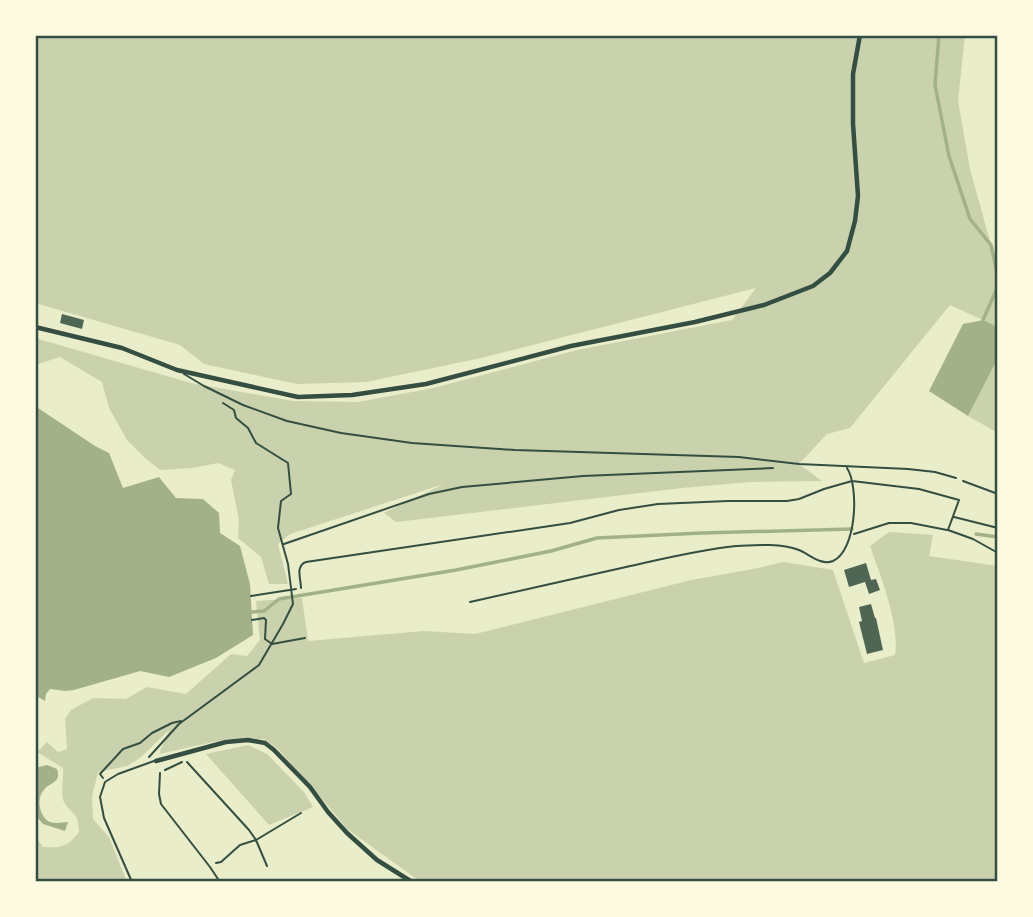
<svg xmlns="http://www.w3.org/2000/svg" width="1033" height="917" font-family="'Varela Round',sans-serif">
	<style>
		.green { fill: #cad2ad }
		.water { fill: #a3b18a }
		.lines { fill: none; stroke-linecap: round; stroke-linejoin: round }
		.stream { stroke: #a3b18a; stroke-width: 3.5 }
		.building { fill: #4f6655 }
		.path { stroke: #344e41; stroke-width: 2 }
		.service { stroke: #344e41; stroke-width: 2 }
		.minor { stroke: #344e41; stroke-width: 4.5 }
		.neatline { fill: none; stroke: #344e41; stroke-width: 2.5 }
	</style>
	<rect width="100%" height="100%" fill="#e9edc9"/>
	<path class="green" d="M35,35H965L958,101L970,169L991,245L998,259V327L950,305L850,428L827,434L799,464L822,481L750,482L682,488L396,522L384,513L444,484L290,534L278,544L288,584H269L261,557L238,538L239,520L231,480L235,470L218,463L192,468L160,470L145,458L127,440L109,408L102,382L60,357L35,365V338L191,383L293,401L358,402L433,388L577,350L732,320L756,288L481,358L366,382L297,384L204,364L180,345L35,303Z
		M998,358V433L968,416Z
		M889,532L933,535L929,556L998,566V882H421L347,829L323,800L277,748L264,739H227L159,754L169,730L140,758L127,766L98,772L92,797L93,819L109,837L127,882H36L35,855L37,849L35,848V835L43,847C62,848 67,847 79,832C78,811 73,817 64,802C60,794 64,778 63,768L37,752L47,742L58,752L67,749L65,719L71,710L93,698L126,699L147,687L186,694L231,654L247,656L260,640L256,601L302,598L308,641L424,631L475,634L691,580L753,569L783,562L833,570L864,663L895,655C900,624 880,575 870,546Z
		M248,745L267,754L304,792L313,807L269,825L206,754Z"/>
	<path class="water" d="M983,320L998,327V358L968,416L929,391L963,324Z
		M35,406L95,446L109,453L123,488L159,477L176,498L203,499L219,513L220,533L240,546L250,584L253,635L216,658L169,677L140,671L74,690L65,691L50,689L46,694L45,701L38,697L35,700Z
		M47,765L57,769C62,784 50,781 43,791C36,800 40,818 50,822C56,824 62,822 68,822L65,831L43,824L35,815V768Z"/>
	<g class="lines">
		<path class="stream" d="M939,35L935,85L949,156L970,219L991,245L998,278
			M983,320L998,286
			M976,534L998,537
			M252,612L264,611L279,599L456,570L551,551L597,538L702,533L852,529"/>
	</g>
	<path class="building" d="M62,314L84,320L82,329L60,323Z
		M866,563L871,580L876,579L880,590L869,594L865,582L849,587L844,570Z
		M871,604L875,618H876L883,650L867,654L859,622L862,621L859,607Z"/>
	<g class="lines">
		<path class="path" d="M963,481L998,494
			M284,544L429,494L462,487L583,476L773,468
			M251,596L296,589
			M252,620L264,618L266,620L265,639L272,644L305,638
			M149,757L179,724L259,665L283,624L293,604L288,564L278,528L281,501L291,494L288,463L256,443L248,428L236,418L234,410L223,403
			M187,762L249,830L256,840L267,866
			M165,770L182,762
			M103,778L100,774L123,749L140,743L152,733L172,723L181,721
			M216,863L221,862L240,845L256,840L301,813"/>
		<path class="service" d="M184,374L204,386L243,405L287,421L341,433L412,443L515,450L739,457L799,464L908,469L935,472L956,478
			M954,517L998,528
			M854,534L889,523H911L947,530
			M301,588C301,579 295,566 306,562L570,523L619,510L658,504L728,501H787L799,499L824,489L852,481L919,489L959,500L948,530L973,539L998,553
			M470,602C522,590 574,579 626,567C662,559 698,550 736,546C756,545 779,543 799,550C809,554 821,566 833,561C857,550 859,486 847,468
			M160,773L159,794L161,804L210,867L220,882
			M132,882L104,818L100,797L105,782L118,774L154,761"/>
		<path class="minor" d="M35,327L122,348L177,370L298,397L352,395L426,384L571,346L695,322L764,305L813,286L830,273L847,251L855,221L858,196L853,124V74L860,35
			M156,761L226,742L248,740L265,743L274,750L310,787L328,812L347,833L377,860L412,882"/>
	</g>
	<rect width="1033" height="917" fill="none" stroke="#fefae0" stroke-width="74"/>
	<rect x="37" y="37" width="959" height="843" class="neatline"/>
</svg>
